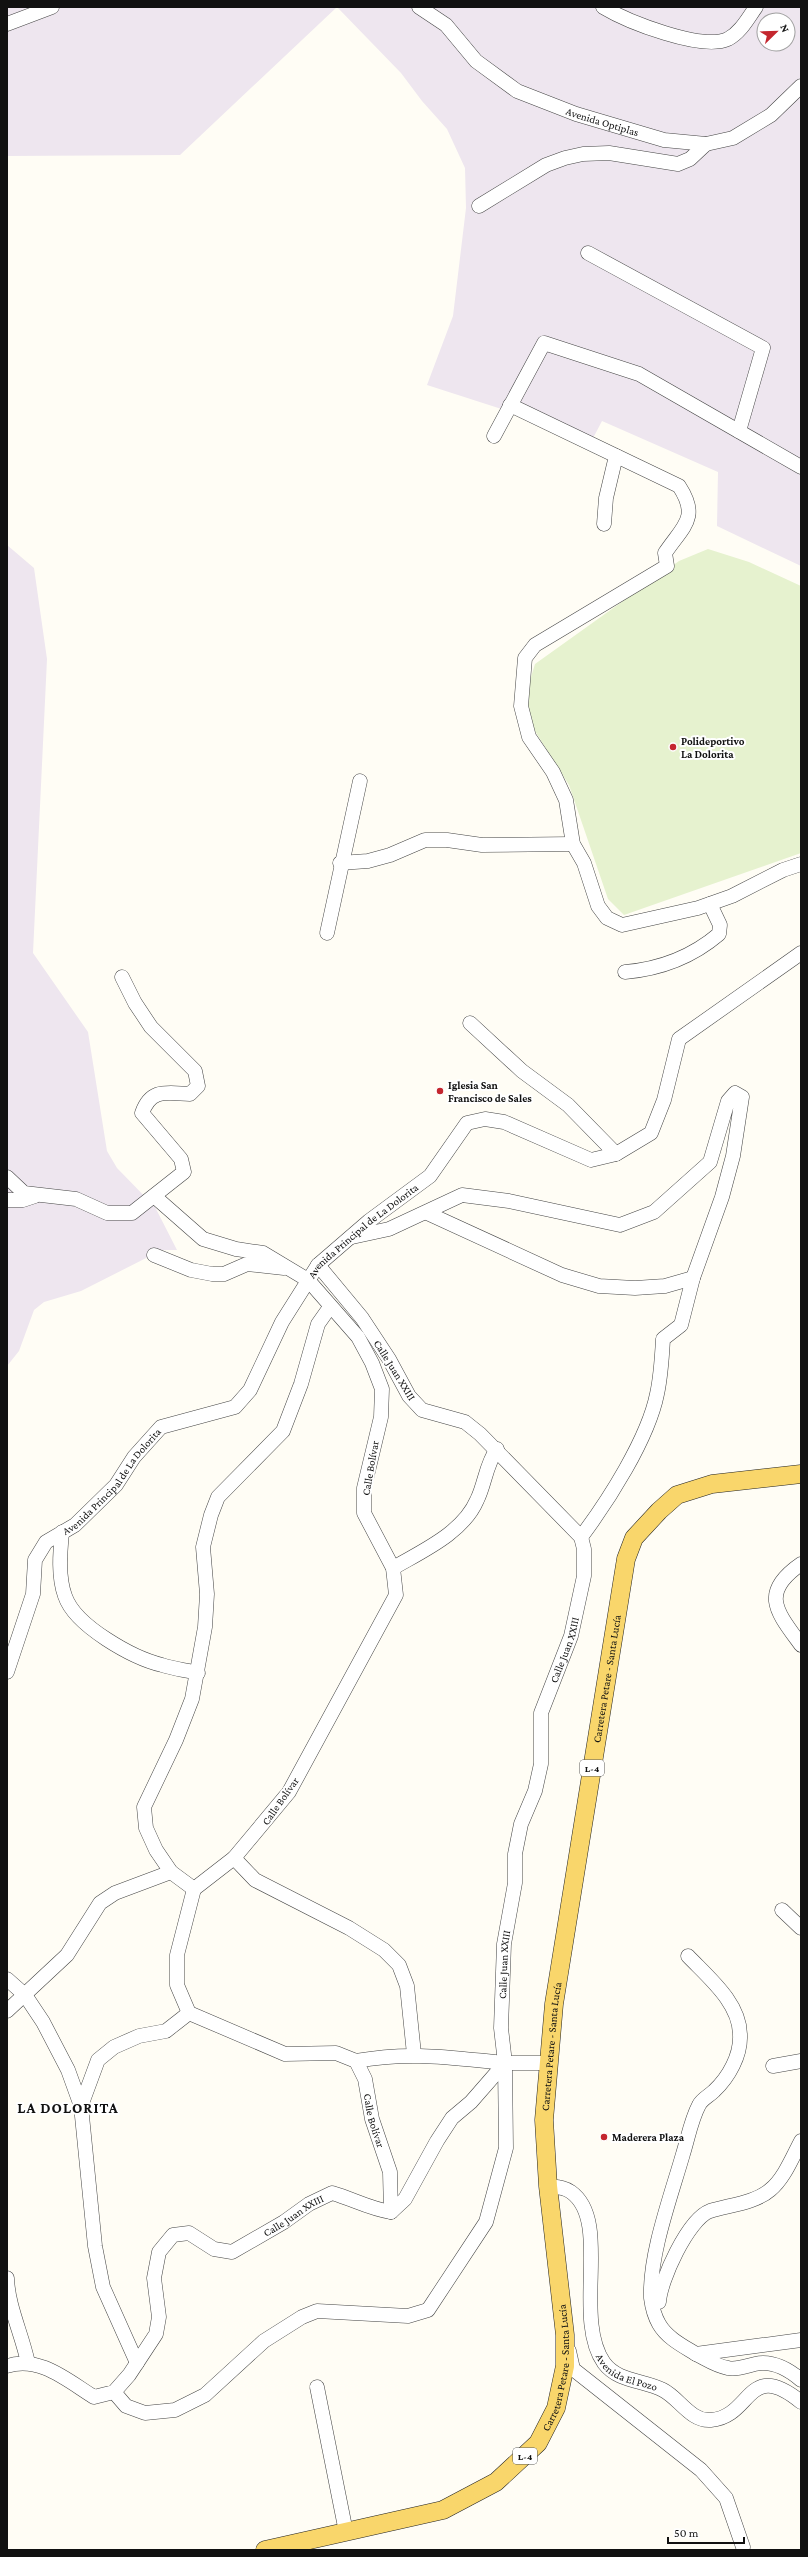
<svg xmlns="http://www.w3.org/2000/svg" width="808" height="2557" font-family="'Crimson Pro',serif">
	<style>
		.industrial { fill: #eee6ef; fill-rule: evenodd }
		.pitch { fill: #e6f2cf }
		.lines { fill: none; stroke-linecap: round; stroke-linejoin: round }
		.minor-casing { stroke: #444; stroke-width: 15 }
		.major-casing { stroke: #222; stroke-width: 19 }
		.minor { stroke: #fff; stroke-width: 14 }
		.major { stroke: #f9d66b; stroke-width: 18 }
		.poi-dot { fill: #c4262e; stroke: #fff; stroke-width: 1.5 }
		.labels { text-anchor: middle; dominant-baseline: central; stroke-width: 4; stroke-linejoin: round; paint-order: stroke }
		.shield { fill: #fff; stroke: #585858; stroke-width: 1 }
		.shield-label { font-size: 10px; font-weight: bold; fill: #111 }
		.street-label { font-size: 11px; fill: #111; stroke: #fff }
		.poi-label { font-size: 11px; font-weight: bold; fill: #111; stroke: #fff; text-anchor: start }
		.district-label { font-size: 15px; font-weight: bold; letter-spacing: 1px; fill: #111; stroke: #fff }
	</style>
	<rect width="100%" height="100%" fill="#fffdf5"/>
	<path class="industrial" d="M7,7H801V566L717,526L718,472L602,421L591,442L523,416L427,385L453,316L466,208L465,168L447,129L422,101L401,73L337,7L180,155L7,156ZM764,20H788V44H764Z
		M7,545L34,568L47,659L33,953L88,1032L107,1151L117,1168L155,1207L177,1250H162L81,1291L44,1302L34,1310L19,1351L7,1366Z"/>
	<path class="pitch" d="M708,549L749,562L801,586V853L624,915L608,899L569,785L521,709L535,664L679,561Z"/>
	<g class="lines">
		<defs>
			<g id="minor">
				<path id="s1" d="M419,7L446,25L476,61L517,91L576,114L664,140L706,144L733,138L771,115L801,86"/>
				<path d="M603,7C628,22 702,51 728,39C741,32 748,18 756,7"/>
				<path d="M7,24L52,7"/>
				<path d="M479,206L546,165L565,158L583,154L609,153L678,164L690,159L706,144"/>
				<path d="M588,253L763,348L739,431"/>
				<path d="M510,405L679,486C700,518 683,526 665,553L667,566L535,645L525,658L521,706L529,737L553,772L566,800L573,844L584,863L598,906L607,918L622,925L698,908L732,896L783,870L801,864"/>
				<path d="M494,436L544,343L639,374L801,467"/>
				<path d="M604,524L606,498L616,456"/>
				<path d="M340,863L368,861L390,855L425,840H447L482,845L573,844"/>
				<path d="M327,933L360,781"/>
				<path d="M625,972C660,969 692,957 719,934L720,925L710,904"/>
				<path d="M470,1023L522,1071L568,1105L616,1154"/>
				<path d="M7,1177L24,1193L76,1199L107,1213H132L184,1172L181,1159L142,1113C151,1088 166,1093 190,1094L198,1086L195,1071L151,1027L135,1003L122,977"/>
				<path id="s2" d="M154,1196L203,1239L236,1249L263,1253L308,1280L358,1337L372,1363L382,1389L381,1417L364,1488V1513L393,1568L396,1595L289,1792L234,1858L194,1889L177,1955V1985L189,2013L285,2054L336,2053L356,2061L365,2079L372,2119L390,2172L391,2212"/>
				<path d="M7,1200H23L35,1196"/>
				<path d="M427,1213L562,1275L599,1286L635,1288L665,1286L693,1278"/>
				<path d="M352,1237L389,1229L462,1195L509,1201L620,1225L654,1212L710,1162L728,1101L735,1093L742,1097L733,1156L722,1197L693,1278L681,1325L663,1339C662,1357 661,1376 657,1394C648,1439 608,1501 581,1537"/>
				<path d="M154,1255L191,1270L212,1274H224L247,1264L284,1268"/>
				<path d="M62,1532C60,1553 58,1577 65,1596C75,1626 133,1658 162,1665C174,1669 186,1670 198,1673"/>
				<path d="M801,1564C759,1593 777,1612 801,1645"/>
				<path d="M393,1568C422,1551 463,1533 477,1500C485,1484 486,1464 497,1449"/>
				<path id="s3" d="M7,1672L33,1594L35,1560L46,1542L75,1525L116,1485L134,1457L161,1427L235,1407L250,1390L282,1322L318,1265L369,1221L430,1176L467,1123L485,1119L504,1122L591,1160L616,1154L651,1133L664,1100L679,1039L801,953"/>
				<path d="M234,1858L255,1880L349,1928L384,1950L399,1965L407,1986L414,2054"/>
				<path d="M194,1889L171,1872L156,1850L146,1828L144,1807L176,1740L192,1699L205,1627L207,1594L203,1547L211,1515L218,1497L283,1431L301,1384L318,1324L330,1307"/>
				<path d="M782,1910L801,1928"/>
				<path d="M688,1956C709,1978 740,2003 740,2035C741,2055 729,2077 714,2091C709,2096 702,2099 699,2105C691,2120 688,2138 683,2154C671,2196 649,2255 651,2298C652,2306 655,2317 659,2324C667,2338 683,2346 696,2354L801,2340"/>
				<path d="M7,1979L25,1995L43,2022L68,2070L81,2106L95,2246L103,2287L137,2363"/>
				<path d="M7,2011L67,1955L100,1903L115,1893L171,1872"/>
				<path d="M356,2061C411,2051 451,2058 505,2063"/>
				<path d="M773,2066L801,2061"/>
				<path d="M81,2106L98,2060L114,2047L139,2036L166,2031L189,2013"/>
				<path id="s4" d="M548,2186C556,2187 565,2187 571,2192C612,2221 572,2317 604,2363C618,2382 644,2380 663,2390C679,2398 691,2422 711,2420C752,2417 747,2358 801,2402"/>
				<path d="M7,2278C8,2307 22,2334 28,2363"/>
				<path d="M659,2302C660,2281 688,2219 710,2211C729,2205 755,2203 770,2190C784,2179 793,2156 801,2141"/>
				<path d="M569,2351L573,2369L701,2470L726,2498L743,2547"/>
				<path d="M696,2354C706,2359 716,2366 728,2368C737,2370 746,2366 755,2364C773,2360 788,2369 801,2380"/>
				<path id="s5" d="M7,2366C39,2355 68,2381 94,2397L114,2392L129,2375L156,2334L159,2317L154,2278L159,2252L173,2235L189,2233L214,2249L232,2252L284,2222L309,2204L332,2193C353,2199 370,2209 391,2212L405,2199L437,2141L452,2118L471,2102L505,2063L501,2028L504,1944L515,1883V1854L521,1824L535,1791L541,1764V1713L571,1636L584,1576V1549L581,1537L480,1434L465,1422L422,1410L409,1396L389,1359L362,1318L318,1265"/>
				<path d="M317,2387L346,2532"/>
				<path d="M114,2392L126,2406L145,2413L175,2410L205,2395L264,2341L302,2317L317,2311L408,2316L428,2310L486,2222L506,2148L505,2063H549"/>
			</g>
			<g id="major">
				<path id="s6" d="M265,2550L443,2510L496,2482L538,2443L556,2408L565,2366V2335L548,2186L544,2120L554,2004L626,1559L634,1538L659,1511L677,1495L712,1484L801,1474"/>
			</g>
		</defs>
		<use href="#minor" class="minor-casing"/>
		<use href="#major" class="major-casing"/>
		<use href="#minor" class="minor"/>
		<use href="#major" class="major"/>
	</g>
	<g class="poi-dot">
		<circle cx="673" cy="747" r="4"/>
		<circle cx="440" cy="1091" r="4"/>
		<circle cx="604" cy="2137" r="4"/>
	</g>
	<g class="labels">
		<g class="shield">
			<rect x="580" y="1760" width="24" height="16" rx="3"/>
			<rect x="513" y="2448" width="24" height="16" rx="3"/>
		</g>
		<g class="shield-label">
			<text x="592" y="1768">L-4</text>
			<text x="525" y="2456">L-4</text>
		</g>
		<g class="street-label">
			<text stroke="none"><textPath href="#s1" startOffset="221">Avenida Optiplas</textPath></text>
			<text stroke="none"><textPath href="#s3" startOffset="600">Avenida Principal de La Dolorita</textPath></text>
			<text transform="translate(395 1370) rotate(58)">Calle Juan XXIII</text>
			<text transform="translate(370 1468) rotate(-80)">Calle Bolívar</text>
			<text stroke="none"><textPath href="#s3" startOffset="228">Avenida Principal de La Dolorita</textPath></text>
			<text stroke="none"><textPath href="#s5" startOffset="1148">Calle Juan XXIII</textPath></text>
			<text stroke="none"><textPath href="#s6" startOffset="1075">Carretera Petare - Santa Lucía</textPath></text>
			<text transform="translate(280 1801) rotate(-55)">Calle Bolívar</text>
			<text stroke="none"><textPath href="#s5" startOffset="824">Calle Juan XXIII</textPath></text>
			<text stroke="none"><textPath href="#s6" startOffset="703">Carretera Petare - Santa Lucía</textPath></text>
			<text stroke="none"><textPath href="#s2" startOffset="1257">Calle Bolívar</textPath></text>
			<text stroke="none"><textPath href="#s5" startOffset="429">Calle Juan XXIII</textPath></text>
			<text stroke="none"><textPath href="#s6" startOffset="379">Carretera Petare - Santa Lucía</textPath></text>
			<text stroke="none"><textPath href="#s4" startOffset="228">Avenida El Pozo</textPath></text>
		</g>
		<g class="poi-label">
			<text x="681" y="741">Polideportivo<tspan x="681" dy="13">La Dolorita</tspan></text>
			<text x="448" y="1085">Iglesia San<tspan x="448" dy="13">Francisco de Sales</tspan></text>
			<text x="612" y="2137">Maderera Plaza</text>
		</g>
		<g class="district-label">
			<text x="68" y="2108">LA DOLORITA</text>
		</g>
	</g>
	<rect width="808" height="2557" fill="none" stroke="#111111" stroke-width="16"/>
	<g transform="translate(776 32) rotate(67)"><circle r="19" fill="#ffffff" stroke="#a0a0a0"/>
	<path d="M0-3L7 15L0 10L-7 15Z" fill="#c4262e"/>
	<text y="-6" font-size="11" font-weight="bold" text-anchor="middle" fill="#111111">N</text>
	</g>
	<path d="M668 2537v6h76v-6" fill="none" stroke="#111111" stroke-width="2"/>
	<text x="674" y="2537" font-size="12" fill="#111111" stroke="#ffffff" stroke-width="3" paint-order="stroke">50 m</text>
</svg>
